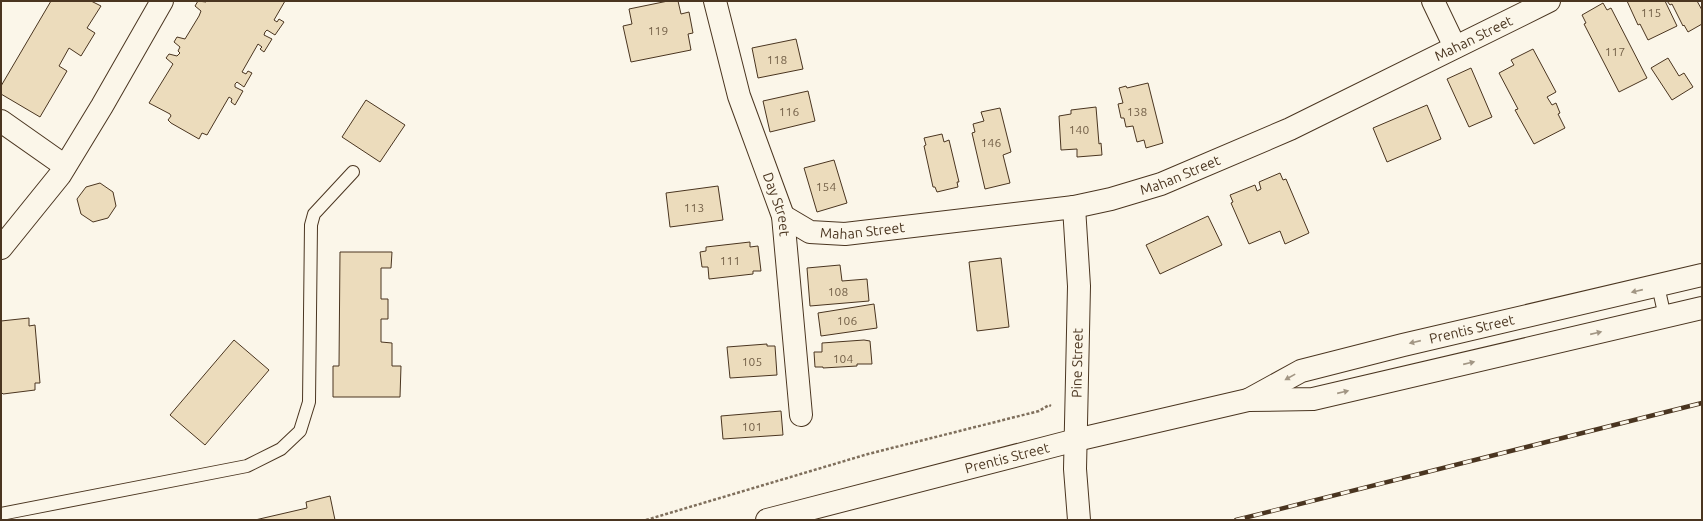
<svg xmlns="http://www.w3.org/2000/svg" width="1703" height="521" font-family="Ubuntu,sans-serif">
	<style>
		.building { fill: #ecdcbc; stroke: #4a3520 }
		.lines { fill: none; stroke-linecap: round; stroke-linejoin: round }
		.lane-casing { stroke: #4a3520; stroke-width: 14 }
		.street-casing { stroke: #4a3520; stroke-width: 24 }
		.secondary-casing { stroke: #4a3520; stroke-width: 24 }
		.path { stroke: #7f6f5c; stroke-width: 2.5; stroke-dasharray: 3 2; stroke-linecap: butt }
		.lane { stroke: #fbf6e9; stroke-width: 12 }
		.street { stroke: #fbf6e9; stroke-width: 22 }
		.secondary { stroke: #fbf6e9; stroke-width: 22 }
		.rail-casing { stroke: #4a3520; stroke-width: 4.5 }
		.rail { stroke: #fbf6e9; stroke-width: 3; stroke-dasharray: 9; stroke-linecap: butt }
		.oneway { fill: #a29684 }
		.labels { text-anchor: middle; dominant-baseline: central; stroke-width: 3; stroke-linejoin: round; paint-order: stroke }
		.number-label { font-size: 12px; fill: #725f47 }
		.street-label { font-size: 14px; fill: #4a3520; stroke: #fbf6e9 }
	</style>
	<rect width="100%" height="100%" fill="#fbf6e9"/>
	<path class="building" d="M51,1H91L101,6L87,28L95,33L81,56L69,48L59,66L67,71L40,117L1,94V86Z
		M198,1L206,2L207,1H285L274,20L277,22L279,19L284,22L275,35L267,30L265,32L264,35L272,39L264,52L260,49L262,47L258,44L242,72L246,74L248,71L252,73L244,87L237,82L235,84V87L243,91L235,105L231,102L232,99L229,97L207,135L202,133L199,139L171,123L168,120L171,116L170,114L149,103L173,64L166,58L169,54L177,56L180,53L178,51L180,47L174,42L177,37L185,39L199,16L201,11L195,6Z
		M668,1H678L681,14L689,12L693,33L688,34L691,50L631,62L623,26L632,24L629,9Z
		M1627,1H1665L1677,26L1648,40L1640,24L1638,25Z
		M1667,1H1697L1702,10V24L1688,32L1684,25L1683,26L1672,4L1670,5Z
		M1603,3L1607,10L1611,8L1647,78L1619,92L1584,24L1586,23L1582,15Z
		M796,39L803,69L758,78L752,48Z
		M1533,49L1556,92L1547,97L1552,105L1556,103L1560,113L1558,114L1565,128L1534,144L1515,110L1518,109L1499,73L1514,65L1511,60Z
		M1668,58L1679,76L1684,73L1693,87L1672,100L1651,68Z
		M1471,68L1492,117L1469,127L1447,79Z
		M1148,83L1163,143L1146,148L1144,140L1137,142L1133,126L1126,127L1124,118H1121L1118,104L1123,103L1119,88L1126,86L1127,88Z
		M808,91L815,121L770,132L763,101Z
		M366,100L405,125L380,162L342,137Z
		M1427,105L1441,139L1387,162L1373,128Z
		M1096,107L1099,144L1101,143L1102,155L1077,157V149L1061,150L1059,116L1071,114V110Z
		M1000,108L1011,152L1003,155L1010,183L985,189L972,133L975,132L973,124L984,121L981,112Z
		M942,134L944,142L949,140L959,182H957L958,187L937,192L935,187H933L924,146L926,145L924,138Z
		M834,160L847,203L817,212L804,168Z
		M1280,173L1283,180L1286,179L1309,233L1285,244L1280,231L1249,244L1231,203L1233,202L1230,195L1255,185L1257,191L1261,189L1259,182Z
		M100,183L113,192L116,206L108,218L93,222L81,214L77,199L86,187Z
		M718,186L723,220L670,227L666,193Z
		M1208,216L1222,245L1160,274L1146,245Z
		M750,242V247L758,246L761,271H753V274L709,279L708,267H702L700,252L706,251V247Z
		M340,252H392L391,268H381V299H388V319H381V342L392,343V366H401L400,397H333V366H339Z
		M1001,258L1009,327L977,331L969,262Z
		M840,265L842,281L867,279L869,301L810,306L807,268Z
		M874,304L877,328L821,336L818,313Z
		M29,318V326L35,325L40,383H35V390L3,394L1,392V321Z
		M234,340L269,370L205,445L170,415Z
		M864,340L870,341L872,364H857V366L823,368V367H815L814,352H822V343Z
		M767,344V346H775L777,375L730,378L727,347Z
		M781,411L783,435L723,439L721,416Z
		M330,496L335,520H255L307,508L306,502Z"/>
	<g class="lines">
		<defs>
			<path id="lane" d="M1658,286L1665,317
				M1,514L247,466L281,449L300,431L309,402L311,225L314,214L353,172"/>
			<g id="street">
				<path id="s1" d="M715,1L739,96L783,216L801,415"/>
				<path d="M1433,1L1455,47"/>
				<path d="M1,121L65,166"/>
				<path d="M1074,207L1079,286L1075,469L1079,520"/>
				<path id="s2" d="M783,216L810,232L845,234L1074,207L1111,199L1161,184L1290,129L1549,1"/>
				<path d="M1,248L60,175L102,106L162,1"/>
			</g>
			<g id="secondary">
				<path id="s3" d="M1250,399L1301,371L1403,345L1702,275"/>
				<path id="s4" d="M767,520L1076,440L1248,400L1313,399L1702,308"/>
			</g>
		</defs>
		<use href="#lane" class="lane-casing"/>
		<use href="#street" class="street-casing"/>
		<use href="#secondary" class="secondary-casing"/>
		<path class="path" d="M646,520L868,454L1039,411L1049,405L1051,406"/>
		<use href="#lane" class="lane"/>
		<use href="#street" class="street"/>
		<use href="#secondary" class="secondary"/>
		<defs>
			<path id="rail" d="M1236,520L1702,403"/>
		</defs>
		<use href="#rail" class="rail-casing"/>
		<use href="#rail" class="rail"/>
	</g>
	<defs><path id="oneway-solid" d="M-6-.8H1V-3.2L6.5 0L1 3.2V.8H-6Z"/></defs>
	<g class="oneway">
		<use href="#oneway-solid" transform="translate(1637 291) rotate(167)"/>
		<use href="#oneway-solid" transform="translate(1596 333) rotate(-13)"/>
		<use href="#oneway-solid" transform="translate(1415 342) rotate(167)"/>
		<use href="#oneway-solid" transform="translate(1469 363) rotate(-13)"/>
		<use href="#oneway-solid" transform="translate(1290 377) rotate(151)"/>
		<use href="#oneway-solid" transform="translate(1343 392) rotate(-13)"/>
	</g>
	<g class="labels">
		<g class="number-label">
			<text x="1651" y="12">115</text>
			<text x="658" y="30">119</text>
			<text x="1615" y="51">117</text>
			<text x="777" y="59">118</text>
			<text x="789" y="111">116</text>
			<text x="1137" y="111">138</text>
			<text x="1079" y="129">140</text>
			<text x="991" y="142">146</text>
			<text x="826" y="186">154</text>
			<text x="694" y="207">113</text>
			<text x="730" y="260">111</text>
			<text x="838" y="291">108</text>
			<text x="847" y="320">106</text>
			<text x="843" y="358">104</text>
			<text x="752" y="361">105</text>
			<text x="752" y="426">101</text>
		</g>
		<g class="street-label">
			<text stroke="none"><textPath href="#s2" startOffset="732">Mahan Street</textPath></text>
			<text stroke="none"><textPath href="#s2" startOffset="408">Mahan Street</textPath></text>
			<text stroke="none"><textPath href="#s1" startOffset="213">Day Street</textPath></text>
			<text stroke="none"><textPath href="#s2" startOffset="84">Mahan Street</textPath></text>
			<text stroke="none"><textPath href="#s3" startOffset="234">Prentis Street</textPath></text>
			<text transform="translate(1077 363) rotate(-89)">Pine Street</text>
			<text stroke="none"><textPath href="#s4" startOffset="248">Prentis Street</textPath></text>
		</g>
	</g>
	<rect width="1703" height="521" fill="none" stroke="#4a3520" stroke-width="4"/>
</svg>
